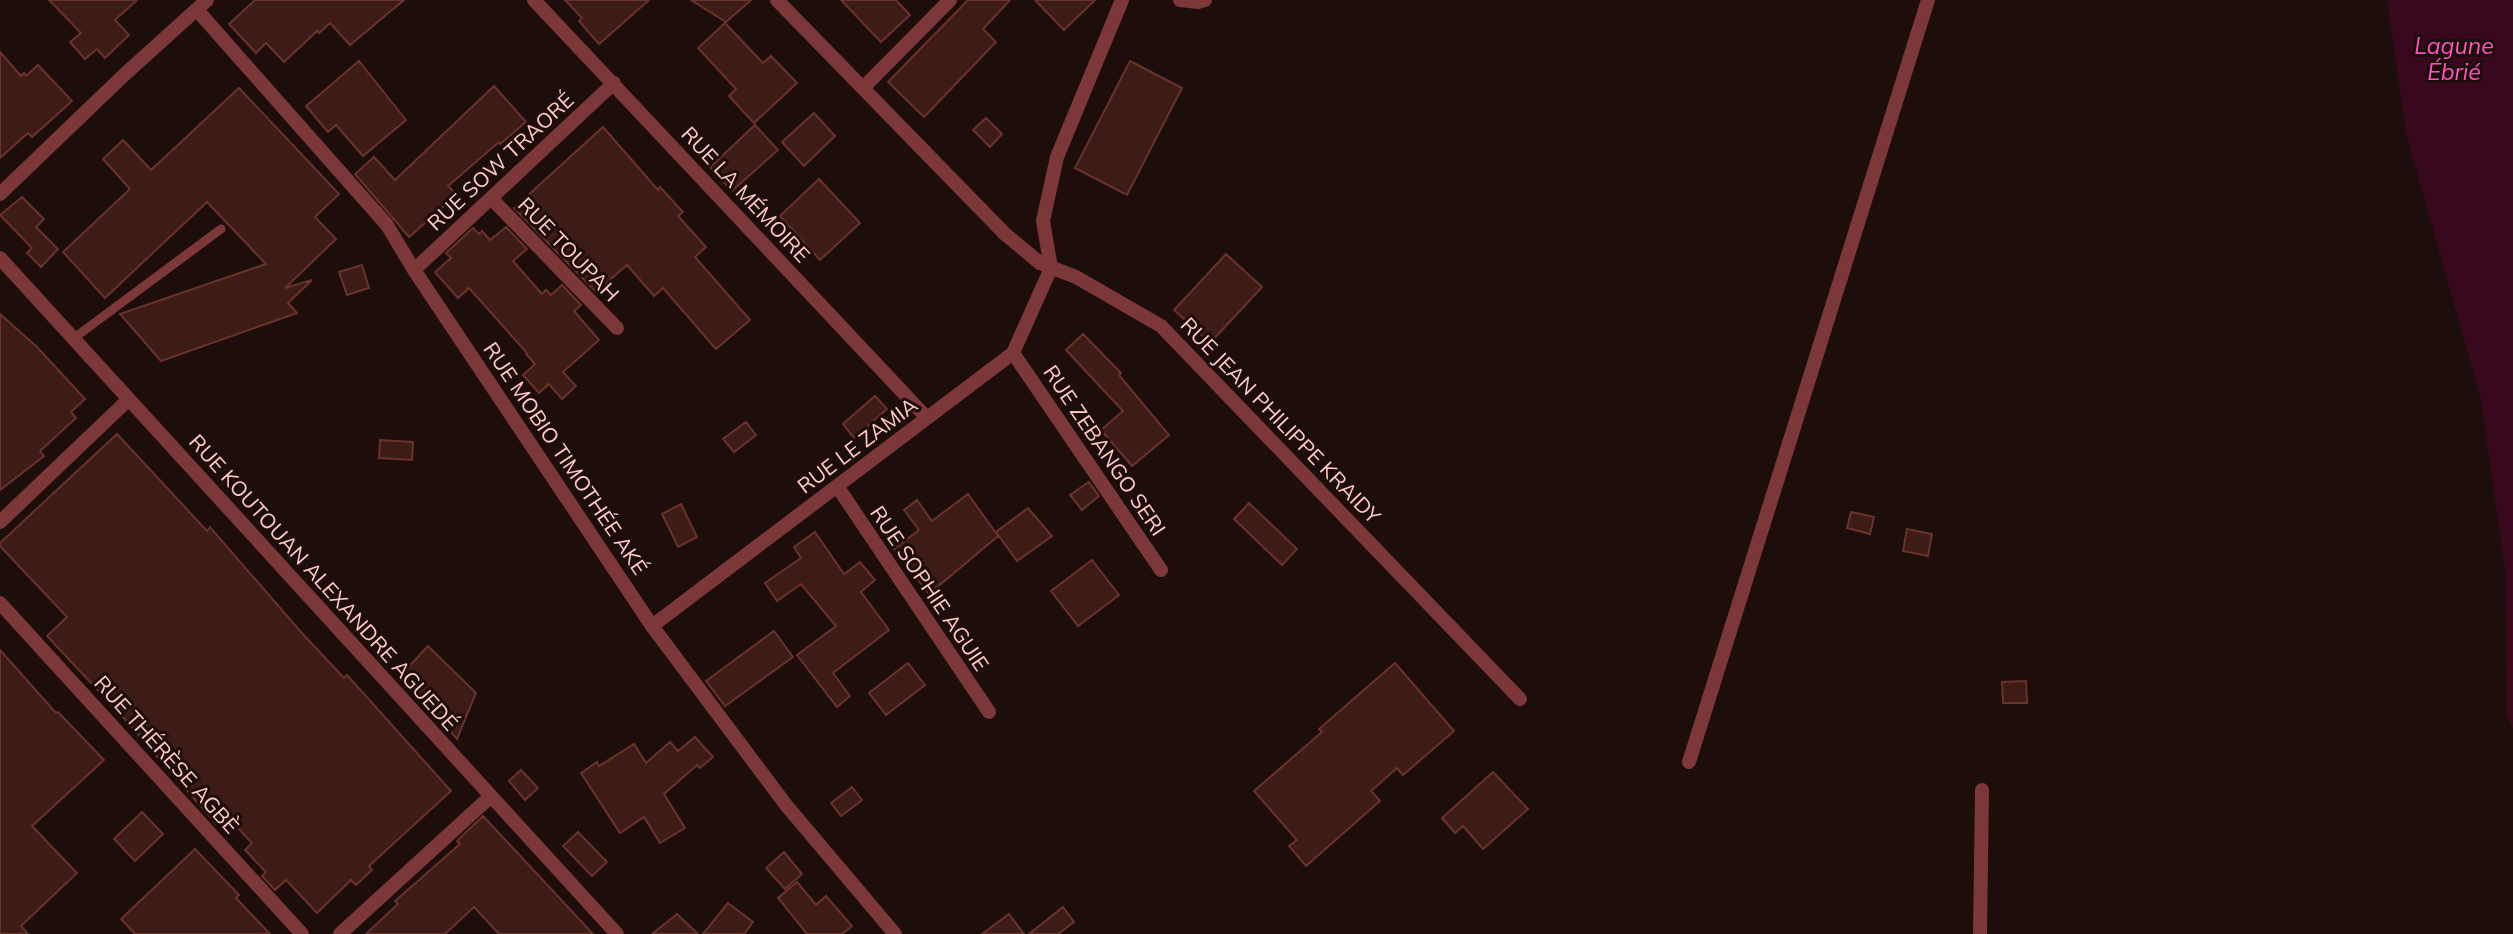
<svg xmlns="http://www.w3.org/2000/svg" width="2513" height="934" font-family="Mulish,sans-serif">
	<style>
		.water { fill: #38091e }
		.building { fill: #3d1c18; stroke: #69322a; stroke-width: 2 }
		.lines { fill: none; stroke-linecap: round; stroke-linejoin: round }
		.lane { stroke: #7c3739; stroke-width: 9 }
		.street { stroke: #7c3739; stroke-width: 14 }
		.labels { text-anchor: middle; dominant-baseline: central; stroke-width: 6; stroke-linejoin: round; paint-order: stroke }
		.street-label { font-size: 21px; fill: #ffcac7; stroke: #1d0d0b }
		.water-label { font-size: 23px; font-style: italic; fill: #fe56bd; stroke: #1d0d0b }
	</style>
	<rect width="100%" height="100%" fill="#1d0d0b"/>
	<path class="water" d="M2387,0H2513V729L2506,714L2505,571L2481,400L2406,134Z"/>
	<path class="building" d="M49,0H137L115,20L129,35L105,58L97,49L85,59L70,42L81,33Z
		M255,0H404L350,45L330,23L319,33L317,31L284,62L266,43L256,53L229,24Z
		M565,0H649L599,44L579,21L582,18Z
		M691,0H751L726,22Z
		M841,0H896L910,15L881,42Z
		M968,0H1010L983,29L996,42L924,117L888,82Z
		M1035,0H1095L1064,30Z
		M725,23L763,63L771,56L797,83L754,123L729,96L736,89L698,48Z
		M0,52L21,76L24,73L26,76L38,65L72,101L32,137L28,133L0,158Z
		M359,61L406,120L363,156L336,125L328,132L306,106Z
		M1130,61L1182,88L1127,195L1075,168Z
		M494,86L526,122L500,144L499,142L448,186L457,195L409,237L355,174L374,157L395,180Z
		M239,88L339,194L315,217L336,239L285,288L312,280L288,303L297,313L161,361L120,314L266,264L207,202L105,298L63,252L130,189L103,159L123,140L151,170Z
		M814,113L835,136L804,166L782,142Z
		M986,118L1002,134L990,147L973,130Z
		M755,125L778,150L732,191L710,167Z
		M603,127L658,190L660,187L683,212L678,216L706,247L695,257L750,320L716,349L663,288L654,296L627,265L596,292L514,208Z
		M819,179L860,223L820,260L780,216Z
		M22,197L44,219L36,227L58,249L41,267L27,253L32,248L0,215Z
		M506,227L527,249L513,261L542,294L546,290L551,295L562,285L581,305L574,311L599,340L563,372L576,386L562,399L549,384L539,393L523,375L535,364L526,354L527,353L469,288L458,298L435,272L451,258L446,253L473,228L479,234L482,231L490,240Z
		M1226,254L1262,287L1210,343L1174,310Z
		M362,265L369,288L347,295L339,272Z
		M0,314L37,347L85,399L71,412L76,418L40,451L44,456L0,490Z
		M1083,334L1121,373L1119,375L1169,435L1132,466L1101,430L1123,411L1066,350Z
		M875,396L887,409L854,438L843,424Z
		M746,422L756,435L734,452L723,439Z
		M117,434L207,531L210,527L300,631L344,678L347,675L451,791L369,866L372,870L356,885L351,880L317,913L286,880L275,890L262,876L266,872L245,850L252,843L226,815L216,824L122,716L47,636L67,617L0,546V543Z
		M380,440L413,442L412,460L379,458Z
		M1089,482L1099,496L1082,510L1070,495Z
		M968,494L998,536L929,594L894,549L919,530L904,510L917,500L932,521Z
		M1249,503L1297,549L1282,565L1234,519Z
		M681,504L697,537L678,547L662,514Z
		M1028,508L1052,536L1017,561L996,532Z
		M1851,512L1874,517L1870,534L1847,528Z
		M1907,529L1932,534L1928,556L1903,551Z
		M815,532L844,574L860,562L875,580L861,592L889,630L833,673L850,696L837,707L797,655L836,626L801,584L777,601L765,583L801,558L794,547Z
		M1092,560L1119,595L1078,626L1051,591Z
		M774,631L793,657L725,706L706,681Z
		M428,646L476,693L457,739L400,676Z
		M0,650L56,713L58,712L104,760L32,826L77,873L21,926L28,934H0Z
		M908,663L925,685L886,715L869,693Z
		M1395,663L1454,731L1403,775L1397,768L1371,791L1380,801L1306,866L1289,846L1297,840L1254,791L1322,732L1319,729Z
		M2026,681L2027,703H2003L2002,682Z
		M695,737L713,757L700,768L697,765L664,794L685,828L660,843L644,817L620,833L581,773L597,762L599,766L634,744L646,763L670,742L678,751Z
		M521,770L538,788L525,800L509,781Z
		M1493,772L1528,809L1483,849L1463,826L1455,833L1442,818Z
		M852,787L862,800L841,816L831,803Z
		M142,812L163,834L135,861L114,839Z
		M483,816L593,934H499L474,907L445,934H366L398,904L395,901L460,844L457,841Z
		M578,832L607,862L592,876L563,846Z
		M195,849L239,895L236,898L270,934H135L121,919Z
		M784,852L802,874L785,889L766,868Z
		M797,882L816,905L826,896L852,926L842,934H807L778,898Z
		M728,903L753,922L744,934H703Z
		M1063,907L1074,922L1058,934H1029Z
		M677,914L698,934H652Z
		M1009,914L1024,934H982Z"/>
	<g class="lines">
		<path class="lane" d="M74,338L221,229"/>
		<path class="street" d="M534,0L927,418
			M777,0L1005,234L1040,263L1076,277L1161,326L1520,699
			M1180,0L1198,2L1205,0
			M197,10L387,225L414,270L652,626L786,805L895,934
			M863,88L950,0
			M0,194L124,75L207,0
			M491,198L617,328
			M0,258L617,934
			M414,270L614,83
			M1013,353L1161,570
			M837,486L989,712
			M0,522L129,399
			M0,603L302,934
			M652,626L1013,353L1051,268L1043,221L1057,157L1122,0
			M1689,762L1928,0
			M340,934L490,797
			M1980,934L1982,790"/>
	</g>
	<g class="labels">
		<g class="street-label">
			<text transform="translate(500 161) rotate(-43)">RUE SOW TRAORÉ</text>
			<text transform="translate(746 194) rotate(47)">RUE LA MÉMOIRE</text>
			<text transform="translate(569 249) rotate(46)">RUE TOUPAH</text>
			<text transform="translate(1281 420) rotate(46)">RUE JEAN PHILIPPE KRAIDY</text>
			<text transform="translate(857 445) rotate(-37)">RUE LE ZAMIA</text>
			<text transform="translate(1105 450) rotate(56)">RUE ZEBANGO SERI</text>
			<text transform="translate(566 458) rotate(56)">RUE MOBIO TIMOTHÉE AKÉ</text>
			<text transform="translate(324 582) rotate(48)">RUE KOUTOUAN ALEXANDRE AGUEDÉ</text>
			<text transform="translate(930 588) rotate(56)">RUE SOPHIE AGUIE</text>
			<text transform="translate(167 754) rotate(48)">RUE THÉRÈSE AGBÈ</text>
		</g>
		<g class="water-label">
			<text x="2454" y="45">Lagune<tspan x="2454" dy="26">Ébrié</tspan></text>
		</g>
	</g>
</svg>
